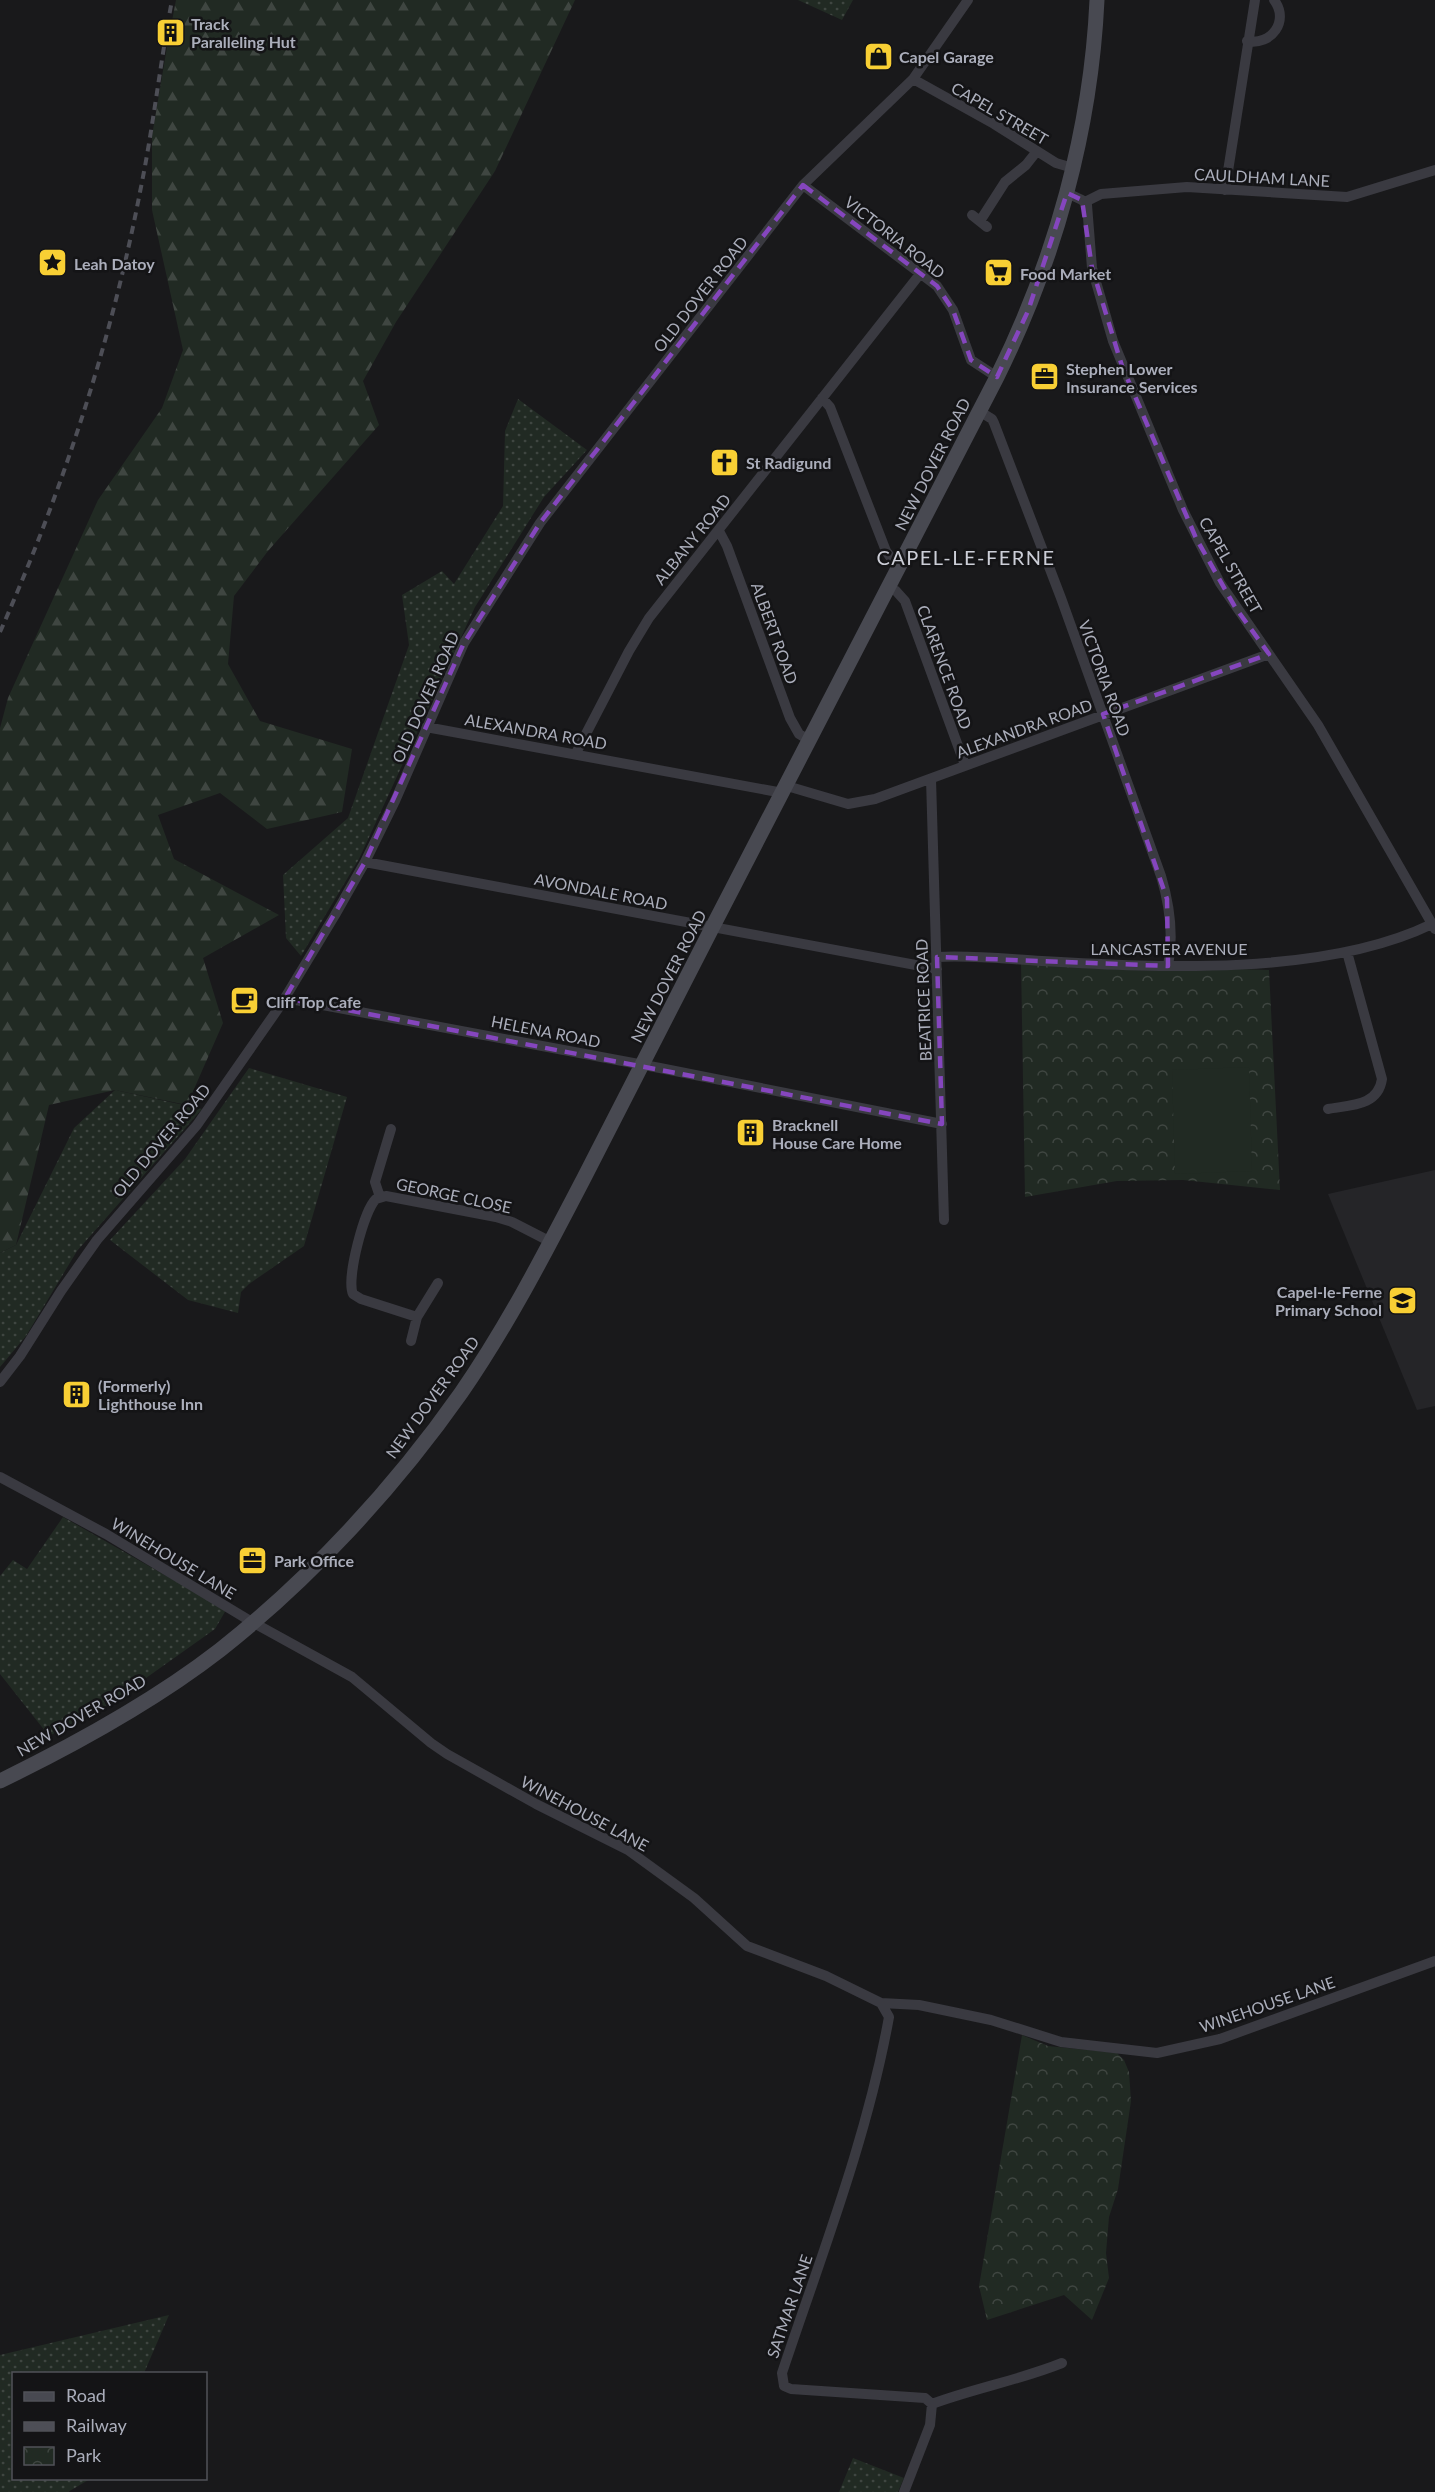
<svg xmlns="http://www.w3.org/2000/svg" width="1435" height="2492" font-family="Lato,sans-serif">
	<style>
		.built { fill: #252528 }
		.grass { fill: url(#grass-dots) }
		.forest { fill: url(#forest-firs) }
		.park { fill: url(#park-crowns) }
		.garden { fill: #212a23 }
		.lines { fill: none; stroke-linecap: round; stroke-linejoin: round }
		.minor { stroke: #3a3a41; stroke-width: 10 }
		.secondary { stroke: #484951; stroke-width: 15 }
		.rail { stroke: #4d4e56; stroke-width: 4; stroke-dasharray: 8 6; stroke-linecap: butt }
		.marked { fill: none; stroke: #8546be; stroke-width: 4.5; stroke-dasharray: 12 8; stroke-linejoin: round }
		.labels { text-anchor: middle; dominant-baseline: central; stroke-width: 5; stroke-linejoin: round; paint-order: stroke }
		.poi-label { font-size: 16px; font-weight: bold; fill: #abaebb; stroke: #141416; text-anchor: start }
		.street-label { font-size: 16px; fill: #abaebb; stroke: #141416 }
		.quarter-label { font-size: 20px; letter-spacing: 1.5px; fill: #ccced7; stroke: #141416 }
	</style>
	<defs>
		<pattern id="grass-dots" width="8" height="8" patternUnits="userSpaceOnUse" patternTransform="scale(1.5)"><rect width="8" height="8" fill="#212a23"/><path d="M2 2h.1M6 6h.1" fill="none" stroke="#3f4641" stroke-width="1.8" stroke-linecap="round"/></pattern>
		<pattern id="forest-firs" width="22" height="20" patternUnits="userSpaceOnUse" patternTransform="scale(1.5)"><rect width="22" height="20" fill="#212a23"/><path d="M5 1l3.5 6h-7zM16 11l3.5 6h-7z" fill="#3f4641"/></pattern>
		<pattern id="park-crowns" width="20" height="18" patternUnits="userSpaceOnUse" patternTransform="scale(1.5)"><rect width="20" height="18" fill="#212a23"/><path d="M2 6a3 3 0 1 1 6 0M12 15a3 3 0 1 1 6 0" fill="none" stroke="#3f4641"/></pattern>
	</defs>
	<rect width="100%" height="100%" fill="#19191b"/>
	<path class="built" d="M1435,1170V1406L1417,1410L1328,1194Z"/>
	<path class="grass" d="M798,0H853L842,20Z
		M518,399L587,450L544,497L475,607L359,859L301,956L286,938L283,875L348,818L409,645L402,595L442,571L454,584L503,506L505,431Z
		M249,1068L347,1097L304,1246L249,1284L241,1292L238,1313L188,1300L110,1240L185,1159Z
		M115,1090L202,1109L77,1251L26,1336L0,1367V1253L16,1245L74,1128Z
		M63,1517L226,1610L215,1629L108,1705L49,1736L0,1674V1576L13,1560L27,1569Z
		M169,2315L144,2373L14,2374V2478L90,2479L68,2492H0V2355Z
		M853,2458L904,2478L898,2492H839Z"/>
	<path class="forest" d="M176,0H575L495,171L396,322L363,381L379,425L268,551L234,596L228,664L260,721L352,749L342,812L267,829L220,793L158,815L174,859L279,915L203,958L223,1023L187,1105L115,1090L49,1105L16,1245L0,1253V728L8,698L98,500L162,408L183,350L152,210V136L168,41L175,39L178,25L172,21Z"/>
	<path class="park" d="M1021,962L1269,970L1280,1190L1183,1180L1117,1181L1025,1197Z
		M1022,2035L1048,2046L1117,2053L1124,2060L1129,2072L1131,2101L1118,2189L1109,2217L1106,2253L1109,2278L1092,2320L1064,2295L987,2320L979,2286Z"/>
	<path class="garden" d="M1249,1067L1252,1171L1175,1174L1172,1070Z"/>
	<g class="lines">
		<path class="minor" d="M1247,41C1271,46 1290,21 1274,0
			M913,79L994,124L1056,163L1073,168
			M803,185L937,286L953,310L971,360L997,377
			M1225,190L1255,0
			M1067,193L1082,200L1087,205L1092,268L1113,341L1183,510L1220,583L1318,725L1435,929
			M1085,202L1101,194L1187,187L1347,197L1435,170
			M972,215L987,227
			M980,221L1005,182L1026,165L1037,151
			M822,398L830,407L886,551L891,558L902,562
			M979,411L992,419L994,423L1061,598L1161,876C1170,906 1174,935 1168,966
			M719,531L727,546L790,718L799,734L809,740
			M888,588L896,591L905,601L965,765
			M426,727L783,793
			M576,753L629,651L649,618L920,274
			M931,779L944,1220
			M787,786L848,804L875,799L1269,654
			M365,862L937,969
			M937,957C972,955 1007,959 1042,961C1159,968 1325,976 1432,924
			M285,998L660,1068L942,1124
			M1328,1109C1351,1105 1378,1106 1382,1079L1347,952
			M380,1197L375,1182L391,1129
			M438,1283L417,1317L361,1299L353,1294C346,1279 364,1210 376,1199L386,1196L496,1217L512,1222L551,1242
			M411,1341L417,1317
			M0,1382L20,1356L61,1291L97,1240L197,1125L280,1006L335,915L365,862L395,801L464,643L540,523L803,185L913,79L968,0
			M0,1477L106,1534L252,1622L352,1677L431,1743L447,1754L536,1804L628,1850L694,1898L747,1946L826,1976L881,2003L919,2005L991,2020L1061,2042L1157,2053L1220,2039L1435,1961
			M881,2003L889,2017C867,2139 821,2256 782,2373L784,2386L791,2389L925,2398L932,2404L930,2425L904,2492
			M932,2404C975,2388 1020,2380 1062,2363"/>
		<path class="secondary" d="M0,1781C76,1744 153,1702 220,1650C310,1579 395,1487 461,1393C508,1325 546,1251 584,1178C627,1094 670,1010 713,926C807,743 902,560 997,377C1055,260 1091,130 1097,0"/>
		<path class="rail" d="M0,632C62,492 111,343 140,192C153,129 160,64 172,0"/>
	</g>
	<path class="marked" d="M803,185L937,286L953,310L971,360L997,377L1028,311L1067,193L1082,200L1092,268L1122,366L1196,538L1235,607L1269,654L1103,714L1167,899L1168,966L937,957L942,1124L285,998L365,862L464,643L540,523Z"/>
	<defs>
		<symbol id="building-square" viewBox="-11 -11 22 22"><rect x="-9" y="-9" width="18" height="18" rx="4" fill="#f8cf34" stroke="#141416"/><path d="M-4-6H4V6H1V3H-1V6H-4ZM-2.5-4.3h1.7v1.8h-1.7ZM.8-4.3h1.7v1.8H.8ZM-2.5-1h1.7V.8h-1.7ZM.8-1h1.7V.8H.8Z" fill="#111"/></symbol>
		<symbol id="shop-square" viewBox="-11 -11 22 22"><rect x="-9" y="-9" width="18" height="18" rx="4" fill="#f8cf34" stroke="#141416"/><path d="M-5-2.5h2.3a2.7 3.5 0 0 1 5.4 0H5L5.5 6h-11ZM-1.5-2.5h3a1.5 2.3 0 0 0-3 0Z" fill="#111"/></symbol>
		<symbol id="sight-square" viewBox="-11 -11 22 22"><rect x="-9" y="-9" width="18" height="18" rx="4" fill="#f8cf34" stroke="#141416"/><path d="M0-6L1.8-2.2L6-1.7L2.9 1.2L3.7 5.4L0 3.3L-3.7 5.4L-2.9 1.2L-6-1.7L-1.8-2.2Z" fill="#111"/></symbol>
		<symbol id="supermarket-square" viewBox="-11 -11 22 22"><rect x="-9" y="-9" width="18" height="18" rx="4" fill="#f8cf34" stroke="#141416"/><path d="M-6-5.5h2.5l.6 2H6L4.5 2H-2.5L-4.4-4H-6ZM-1.5 3.2a1.3 1.3 0 1 0 .1 0ZM3 3.2a1.3 1.3 0 1 0 .1 0Z" fill="#111"/></symbol>
		<symbol id="office-square" viewBox="-11 -11 22 22"><rect x="-9" y="-9" width="18" height="18" rx="4" fill="#f8cf34" stroke="#141416"/><path d="M-6-3h4V-5.5h4V-3h4V5H-6ZM-1-4.5V-3h2v-1.5ZM-6 0V1H6V0Z" fill="#111"/></symbol>
		<symbol id="church-square" viewBox="-11 -11 22 22"><rect x="-9" y="-9" width="18" height="18" rx="4" fill="#f8cf34" stroke="#141416"/><path d="M-1.2-6h2.4v3.5h3.3v2.4h-3.3V6h-2.4V-.1h-3.3v-2.4h3.3Z" fill="#111"/></symbol>
		<symbol id="cafe-square" viewBox="-11 -11 22 22"><rect x="-9" y="-9" width="18" height="18" rx="4" fill="#f8cf34" stroke="#141416"/><path d="M-5.5-4.5H6V0H3Q3 3.5 0 3.5H-2.5Q-5.5 3.5-5.5 0ZM3-3.2v2h1.7v-2ZM-6 4.5H4V6H-6Z" fill="#111"/></symbol>
		<symbol id="school-square" viewBox="-11 -11 22 22"><rect x="-9" y="-9" width="18" height="18" rx="4" fill="#f8cf34" stroke="#141416"/><path d="M0-5L7-2L0 1L-7-2ZM-4 1L0 2.5L4 1V4Q0 6-4 4Z" fill="#111"/></symbol>
	</defs>
	<g fill-rule="evenodd">
		<use href="#building-square" x="154" y="16" width="33" height="33"/>
		<use href="#shop-square" x="862" y="40" width="33" height="33"/>
		<use href="#sight-square" x="36" y="246" width="33" height="33"/>
		<use href="#supermarket-square" x="982" y="256" width="33" height="33"/>
		<use href="#office-square" x="1028" y="360" width="33" height="33"/>
		<use href="#church-square" x="708" y="446" width="33" height="33"/>
		<use href="#cafe-square" x="228" y="984" width="33" height="33"/>
		<use href="#building-square" x="734" y="1116" width="33" height="33"/>
		<use href="#school-square" x="1386" y="1284" width="33" height="33"/>
		<use href="#building-square" x="60" y="1378" width="33" height="33"/>
		<use href="#office-square" x="236" y="1544" width="33" height="33"/>
	</g>
	<g class="labels">
		<g class="poi-label">
			<text x="191" y="23">Track<tspan x="191" dy="18">Paralleling Hut</tspan></text>
			<text x="899" y="56">Capel Garage</text>
			<text x="74" y="263">Leah Datoy</text>
			<text x="1020" y="273">Food Market</text>
			<text x="1066" y="368">Stephen Lower<tspan x="1066" dy="18">Insurance Services</tspan></text>
			<text x="746" y="462">St Radigund</text>
			<text x="266" y="1001">Cliff Top Cafe</text>
			<text x="772" y="1124">Bracknell<tspan x="772" dy="18">House Care Home</tspan></text>
			<text x="1382" y="1291" text-anchor="end">Capel-le-Ferne<tspan x="1382" dy="18">Primary School</tspan></text>
			<text x="98" y="1385">(Formerly)<tspan x="98" dy="18">Lighthouse Inn</tspan></text>
			<text x="274" y="1560">Park Office</text>
		</g>
		<g class="street-label">
			<text transform="translate(1000 113) rotate(30)">CAPEL STREET</text>
			<text transform="translate(1262 177) rotate(3)">CAULDHAM LANE</text>
			<text transform="translate(895 237) rotate(38)">VICTORIA ROAD</text>
			<text transform="translate(700 294) rotate(-52)">OLD DOVER ROAD</text>
			<text transform="translate(932 464) rotate(-63)">NEW DOVER ROAD</text>
			<text transform="translate(692 539) rotate(-51)">ALBANY ROAD</text>
			<text transform="translate(1231 565) rotate(60)">CAPEL STREET</text>
			<text transform="translate(775 633) rotate(70)">ALBERT ROAD</text>
			<text transform="translate(945 667) rotate(70)">CLARENCE ROAD</text>
			<text transform="translate(1105 678) rotate(70)">VICTORIA ROAD</text>
			<text transform="translate(425 697) rotate(-66)">OLD DOVER ROAD</text>
			<text transform="translate(1024 728) rotate(-20)">ALEXANDRA ROAD</text>
			<text transform="translate(536 731) rotate(10)">ALEXANDRA ROAD</text>
			<text transform="translate(601 891) rotate(11)">AVONDALE ROAD</text>
			<text x="1169" y="948">LANCASTER AVENUE</text>
			<text transform="translate(668 976) rotate(-63)">NEW DOVER ROAD</text>
			<text transform="translate(923 1000) rotate(-92)">BEATRICE ROAD</text>
			<text transform="translate(546 1031) rotate(11)">HELENA ROAD</text>
			<text transform="translate(161 1140) rotate(-50)">OLD DOVER ROAD</text>
			<text transform="translate(454 1195) rotate(12)">GEORGE CLOSE</text>
			<text transform="translate(432 1397) rotate(-54)">NEW DOVER ROAD</text>
			<text transform="translate(174 1558) rotate(31)">WINEHOUSE LANE</text>
			<text transform="translate(81 1715) rotate(-30)">NEW DOVER ROAD</text>
			<text transform="translate(585 1813) rotate(28)">WINEHOUSE LANE</text>
			<text transform="translate(1267 2004) rotate(-19)">WINEHOUSE LANE</text>
			<text transform="translate(789 2306) rotate(-71)">SATMAR LANE</text>
		</g>
		<g class="quarter-label">
			<text x="966" y="557">CAPEL-LE-FERNE</text>
		</g>
	</g>
	<rect x="12" y="2372" width="195" height="108" fill="#141416" stroke="#505258" stroke-width="1.5"/>
	<rect x="24" y="2392" width="30" height="9" fill="#484951" stroke="#505258" stroke-width="1.5"/>
	<text x="66" y="2402" font-size="18" fill="#abaebb">Road</text>
	<rect x="24" y="2422" width="30" height="9" fill="#4d4e56" stroke="#505258" stroke-width="1.5"/>
	<text x="66" y="2432" font-size="18" fill="#abaebb">Railway</text>
	<rect x="24" y="2447" width="30" height="18" fill="url(#park-crowns)" stroke="#505258" stroke-width="1.5"/>
	<text x="66" y="2462" font-size="18" fill="#abaebb">Park</text>
</svg>
